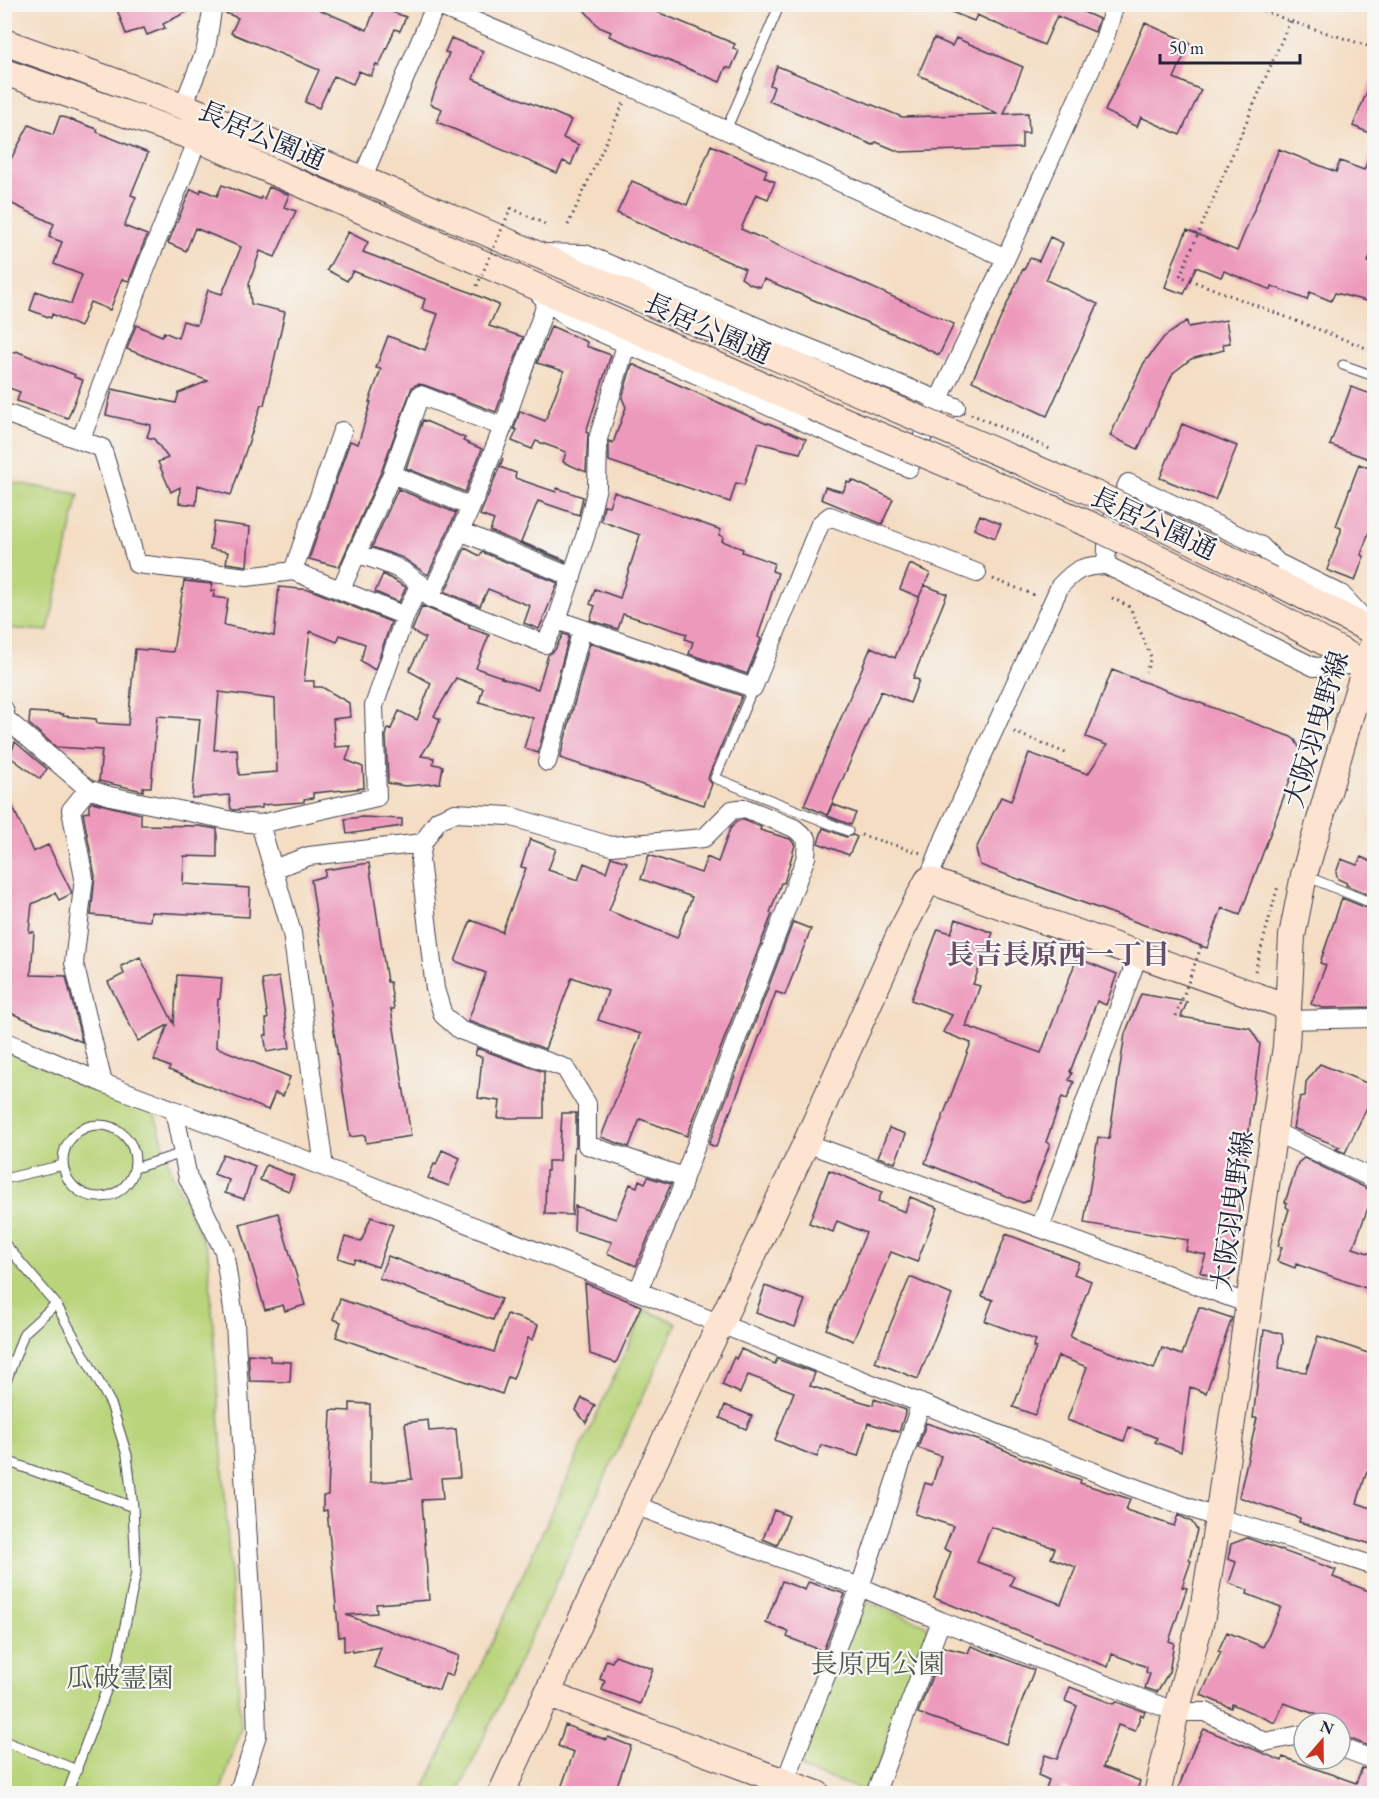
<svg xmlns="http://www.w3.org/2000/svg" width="1379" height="1798" font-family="'EB Garamond','Noto Serif JP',serif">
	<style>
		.green { fill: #b9d47a; stroke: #6e7b5a; stroke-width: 1.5 }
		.building { fill: #ed99bb; fill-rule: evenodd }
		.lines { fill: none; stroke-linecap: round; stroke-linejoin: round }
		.lane-casing { stroke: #423e4f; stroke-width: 11 }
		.street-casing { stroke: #423e4f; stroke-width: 20 }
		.secondary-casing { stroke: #423e4f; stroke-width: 28 }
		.path { stroke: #423e4f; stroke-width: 3; stroke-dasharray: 1.5 4.5; stroke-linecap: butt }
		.lane { stroke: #fff; stroke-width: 9 }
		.street { stroke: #fff; stroke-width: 18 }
		.secondary { stroke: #fde4d1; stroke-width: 26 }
		.secondary-bridge-casing { stroke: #423e4f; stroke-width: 28; stroke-linecap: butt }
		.path-bridge { stroke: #423e4f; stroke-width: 3; stroke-dasharray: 1.5 4.5; stroke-linecap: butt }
		.secondary-bridge { stroke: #fde4d1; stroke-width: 26 }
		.labels { text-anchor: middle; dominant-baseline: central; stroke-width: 4.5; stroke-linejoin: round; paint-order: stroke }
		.street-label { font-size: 27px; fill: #22223b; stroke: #f6f6f2 }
		.park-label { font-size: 27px; fill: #4f574e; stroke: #f6f6f2 }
		.neighbourhood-label { font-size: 28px; font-weight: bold; fill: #694c68; stroke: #f6f6f2 }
	</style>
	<rect width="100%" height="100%" fill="#f6f6f2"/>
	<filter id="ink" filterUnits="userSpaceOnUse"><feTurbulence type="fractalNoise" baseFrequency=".0167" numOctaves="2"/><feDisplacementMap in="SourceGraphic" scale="12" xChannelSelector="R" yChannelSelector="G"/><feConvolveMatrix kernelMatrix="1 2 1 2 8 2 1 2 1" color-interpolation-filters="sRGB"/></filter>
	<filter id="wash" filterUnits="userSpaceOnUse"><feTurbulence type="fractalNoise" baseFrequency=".008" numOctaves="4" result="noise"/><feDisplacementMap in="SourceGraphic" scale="24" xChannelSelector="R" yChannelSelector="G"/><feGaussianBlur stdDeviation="1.35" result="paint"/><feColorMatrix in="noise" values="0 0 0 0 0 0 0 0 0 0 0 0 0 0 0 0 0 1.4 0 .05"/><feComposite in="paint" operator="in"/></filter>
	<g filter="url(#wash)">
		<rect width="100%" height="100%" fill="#f4ddc3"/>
		<path class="green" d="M4,481L79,494L48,631L5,628Z
			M4,1051L154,1112L173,1176L208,1252L241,1728L220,1793H5Z
			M645,1310L677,1323L458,1793H422Z
			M868,1602L926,1625L929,1632L870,1788L866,1791L804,1770L801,1763L859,1605Z"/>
		<g id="blocks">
			<path class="building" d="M115,4H202L163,24L165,28L147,35L144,28L126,34Z
				M224,4H306L367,30L376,6L406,17L400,31L395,29L379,66L376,64L371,76L359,71L353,84L334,76L319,108L305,102L319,70L231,33L238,18L223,12Z
				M579,4H638L735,44L733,48L739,51L731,69L726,67L720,82L609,36L611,32L599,27Z
				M1066,4L1099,19L1095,32L1057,16L1044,45L977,15L974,21L934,5Z
				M1145,23L1190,43L1174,78L1201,90L1180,135L1141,117L1137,127L1105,111Z
				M451,38L483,51L473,79L571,120L563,138L579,145L571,165L563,161L557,173L437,122L442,109L430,104L449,53L445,52Z
				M934,38L952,46L956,38L1023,67L1004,114L1028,113L1029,133H1022V148L900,152L876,142L873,145L769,101L774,87L770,85L777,66L902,117L997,114L949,88L918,75Z
				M1374,74V135L1353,126Z
				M60,116L97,129V132L148,153L131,195L136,197L124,226L147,235L129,281L122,279L110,310L90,302L80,327L52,314L51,318L30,310L36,291L71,304L82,275L54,264L62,242L49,237L54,224L4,200V172L29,125L53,135Z
				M1374,144V246L1368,262L1374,263V303L1335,293L1331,301L1310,292L1307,300L1272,286L1271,290L1224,271L1221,277L1196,267L1184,294L1165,287L1172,268H1171L1187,230L1237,251L1279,149L1336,172L1340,161L1364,170Z
				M711,145L767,170L764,177L775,182L768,199L756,194L741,229L954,324L939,355L906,339L764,279L760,287L750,284L741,278L745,269L617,213L632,181L687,205Z
				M222,185L260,199L261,197L264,199L269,187L289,195L284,207L296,211L275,257L260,251L249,284L251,304L285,312L264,405H261L231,495L198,485L196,505L179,503L180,487L171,492L158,462L168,458L154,439L147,437L151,425L106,415L112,389L176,403L179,393L208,381L127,349L136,325L162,336L164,332L178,338L183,321L197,325L208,290L222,294L241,247L195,228L186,251L168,243L191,189L200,193L201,189L217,196Z
				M348,232L368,242L363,252L467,291L499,305L489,326L523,337L496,412L424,385L418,384L412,387L382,470L339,567L309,559L350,441L358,444L371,402H369L381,369L376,368L388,336L425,350L438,314L422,309L425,299L353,271L347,281L327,270Z
				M1050,237L1063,243L1046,280L1098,304L1047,416L972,381L1023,269L1024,270L1030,258L1039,261Z
				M1226,320L1230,343L1223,344L1224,350L1191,359L1173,373L1138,449L1110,436L1144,363L1164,337L1187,321L1188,327Z
				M551,326L587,342L586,346L611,355L586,432L588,433L586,472L563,462L566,452L536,441L532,449L512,441L517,430L514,429L520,411L545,421L564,371L537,363Z
				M4,349L15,353L16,351L75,375L74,377L83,380L68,418L17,401L20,392L4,386Z
				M632,364L767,424L768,423L806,439L800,453L758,443L744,485L736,483L730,502L609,461V441L613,443L626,407L622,398Z
				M1351,387L1374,395V443L1369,459L1330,445Z
				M423,420L465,438L463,441L482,449L465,492L406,468Z
				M1182,424L1237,446L1215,500L1160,478Z
				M503,458L500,467L516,473L515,478L556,492L557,488L583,497L579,515L538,501L521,542L565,560V562L490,531L494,520L480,515Z
				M1359,464L1374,470V517L1361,555L1364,556L1355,581L1327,570L1341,531V528L1336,526Z
				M852,480L893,499L882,524L821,499L825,487L843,492L847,482L850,483Z
				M398,489L456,513L428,575L403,558L372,547Z
				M614,492L721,530L719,535L723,537L722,541L743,549L742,552L774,563L772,571L778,573L758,637L761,639L747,674L689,654L693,642L685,639L687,634L623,614L618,629L590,620L595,606L590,604L595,589L620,598L640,535L601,521L604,505L609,506Z
				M980,515L1001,524L995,538L974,529Z
				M214,522L250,527L247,566L226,563L228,552L210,549Z
				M465,548L480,556L482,552L558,583L539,629L524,623L530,606L488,589L480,606L445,592Z
				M910,564L930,573L919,597L900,589Z
				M383,574L406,587L399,602L375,592Z
				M184,581L212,584L211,591H215L213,597L228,599L224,625L274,636L279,587L311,590L391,622L375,670L361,661L365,644L340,635L337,642L310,631L304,681H314V687H322L349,703L350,717L333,719L335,747L351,746L346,760L363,767L364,788L313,793V798L304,799V802L262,805V808L234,810L231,809L229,795L192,798L200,719L157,716L151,787H143V791L99,781L102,750L56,747L29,724L30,712L63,714V716L96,719L97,723L128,725L135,649L173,652ZM219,692L275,699L277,772L239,775L237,749L214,750Z
				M924,585L947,594L913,678L919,680L910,703L881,691L827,815L804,805L871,647L895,658Z
				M422,606L470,626L469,628L489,635L476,668L502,677L501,678L538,689L548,655L555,650L563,634L569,636L538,753L524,748L533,718L479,702L483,688L456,678L434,716L440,719L434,736L421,756L434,758L433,764L443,766L440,783L405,786L388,783L386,736L388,728L391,729L399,711L417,720L431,683L409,671L425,638L412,631Z
				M590,643L742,696L709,775L708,779L712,784L704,805L560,758Z
				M1112,670L1291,737L1295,740L1300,749V753L1240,915L1222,908L1207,948L980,865L976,849L1001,797L1011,801L1029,753L1088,774L1107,745L1086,737Z
				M15,742L47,769L40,779L10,757Z
				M4,787L33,852L48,845L71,891V894L59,900L55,893L32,904L29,932H34L31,975L66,976L82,1042L13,1014L4,1015Z
				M92,802L141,814V825L199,826L217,829V857L184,856L183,884L250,888L249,917L151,912L150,921L91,915L95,876L83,813L89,812V805Z
				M832,804L856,813L851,825L828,816Z
				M362,817L402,819V826L347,834L345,819Z
				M744,820L761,827L760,830L790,839L795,845L784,883H781L770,913L772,914L687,1136L640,1119L629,1147L601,1137L641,1034L598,1020L608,991L572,977L545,1049L468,1021L486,973L455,961L471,920L502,932L526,868L521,867L530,839L556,849L548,870L578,880L584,863L606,872L611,857L627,862L609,911L677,938L692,897L641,879L649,855L701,873L707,857L718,862L730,829L737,821Z
				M823,828L846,837L853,835L857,837L849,855L818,843Z
				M1361,857L1374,863V897L1346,885L1347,883L1338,879L1336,873L1341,859L1357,865Z
				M369,863L387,982H390L394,1009H391L411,1136L366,1143L365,1135L350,1137L311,880L325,876V870Z
				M1342,898L1374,911L1368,932L1374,934V1007L1323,1008L1311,1004L1326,965L1320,963Z
				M956,919L993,933L973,984L980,986L966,1026L1041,1053L1077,958L1117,974L1106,1005L1097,1001L1070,1072L1072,1073L1069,1080L1074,1082L1067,1099L1062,1097L1046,1142L1050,1144L1029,1200L1023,1203L925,1163L971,1043L943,1032L952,1015L911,1000L938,929L951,933Z
				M793,922L811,929L785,995L776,992L745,1075L716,1147L709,1144Z
				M140,957L174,1024L177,975L222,978L220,999H218L216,1047L290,1077L283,1096L275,1093L268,1110L169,1070L170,1067L154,1060L168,1025L138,1041L108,982L124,974L121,966Z
				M279,977L290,1048L267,1052L264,1035H267L266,1019H268L262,980Z
				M1141,994L1187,1002L1181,1017L1250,1028L1260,1044L1233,1256L1238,1258L1228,1284L1200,1272L1206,1255L1186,1251L1188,1240L1084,1223L1098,1137L1109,1139L1125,1034Z
				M477,1048L544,1072V1118H498L500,1101L478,1098L482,1057L475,1055Z
				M1320,1064L1374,1086V1093L1345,1153L1336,1149L1340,1147L1293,1128L1300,1097L1305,1096L1306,1082Z
				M562,1113H576V1147H574L572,1215L545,1214L546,1171H548V1161H559Z
				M889,1128L906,1134L895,1163L878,1157Z
				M442,1150L460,1158L449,1186L428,1178L434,1164L436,1165Z
				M223,1154L255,1166L244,1199L225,1193L229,1180L214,1174Z
				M1304,1158L1374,1192L1353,1248L1374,1255L1368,1273L1374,1274V1291L1296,1264L1295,1268L1277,1261L1282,1247L1278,1246L1289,1209L1286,1207L1287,1203L1285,1202L1298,1163Z
				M266,1165L294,1176L289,1191L260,1180Z
				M829,1170L882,1192L878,1201L905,1212L910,1197L938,1208L917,1262L891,1252L853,1341L826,1329L866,1233L837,1221L833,1232L809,1223Z
				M648,1177L671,1184L636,1266L607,1253L612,1242L574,1231L575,1206L616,1219L630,1184L637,1187L639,1180L645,1183Z
				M278,1213L305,1305L285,1311L283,1305L265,1310L240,1224Z
				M371,1217L393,1225L378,1267L355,1259L353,1263L338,1258L345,1237L361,1242Z
				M1006,1234L1079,1262L1074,1274L1091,1281L1070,1337L1154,1369L1162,1348L1182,1355L1199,1307L1232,1318L1206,1393L1190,1387L1181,1452L1155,1442L1157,1438L1129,1427L1124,1441L1067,1420L1087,1367L1058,1356L1035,1415L1013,1407L1036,1348L1033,1347L1036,1340L985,1321L993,1300L982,1296Z
				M388,1256L501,1299L493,1320L379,1278Z
				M910,1277L952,1295L918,1379L875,1362Z
				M585,1283L641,1306L616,1363L590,1354Z
				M765,1286L805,1300L795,1327L756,1313Z
				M340,1299L494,1352L507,1314L538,1325L533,1340L528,1338L513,1379L508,1377L502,1394L336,1337L341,1322L333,1319Z
				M1264,1330L1282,1333L1283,1343L1278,1369L1306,1372L1318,1336L1374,1355V1473L1367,1471L1357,1503L1374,1509V1545L1299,1522L1300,1518L1239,1497L1257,1418H1253Z
				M741,1349L775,1364L777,1359L815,1373L810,1386L873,1405L874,1399L906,1410L899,1432L868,1423L858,1456L821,1445L817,1457L775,1440L794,1392L748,1375L740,1393L722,1385L734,1357L736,1359Z
				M248,1354L270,1356V1361L291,1362L290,1382L250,1381Z
				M582,1398L595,1405L586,1423L576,1410Z
				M350,1403L370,1404V1483L412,1479L405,1423L428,1420L429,1431L456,1429L460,1477L441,1478L443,1499L422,1500L429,1600L376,1604L377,1613L346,1615L459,1656L452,1676L445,1674L439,1690L374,1667L381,1647L352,1652V1650L344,1651V1636L339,1637L327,1510L323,1511V1496L328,1495L331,1410L350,1411Z
				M725,1405L752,1416L746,1429L720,1418Z
				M926,1423L993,1445L1027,1460L1081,1480L1080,1483L1130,1499L1126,1510L1174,1526L1178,1515L1192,1522L1197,1530L1189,1560L1191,1561L1182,1587L1187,1588L1169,1641L1174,1643L1169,1672L1157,1692L1145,1688L1150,1674L1146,1672L1147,1667L1112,1654L1108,1667L934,1598L951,1552L944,1549L953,1526L915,1514L925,1483L932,1485L941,1456L918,1448ZM991,1527L1055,1548L1051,1558L1076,1567L1061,1604L1010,1585L1014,1576L977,1562Z
				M774,1510L789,1516L777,1545L763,1539Z
				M1247,1538L1336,1570L1333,1577L1374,1593V1748L1340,1735V1723L1284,1703L1275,1723L1232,1704L1231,1708L1201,1695L1221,1652L1218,1651L1227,1632L1263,1647L1281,1607L1247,1594L1248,1590L1229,1583L1236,1562L1228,1559L1231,1544Z
				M782,1581L805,1590L808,1582L845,1594L823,1651L787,1637L789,1632L766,1623Z
				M971,1646L1034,1670L1006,1744L918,1713L943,1647L968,1653Z
				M615,1655L653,1669L640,1704L602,1690L605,1681L600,1679L606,1660L612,1662Z
				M1070,1687L1113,1704L1117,1702L1145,1712L1143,1716L1141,1714L1135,1731L1118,1725L1103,1767L1140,1781L1136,1794H1081L1062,1787L1059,1794H1044L1049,1780L1038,1775L1045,1755L1057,1759L1077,1706L1065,1701Z
				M565,1725L606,1740L608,1737L631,1746L614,1794H575L561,1788L574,1752L558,1746Z
				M1204,1729L1282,1761L1283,1757L1356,1783L1362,1768L1374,1771V1794H1176L1195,1745H1196Z"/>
		</g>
	</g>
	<g filter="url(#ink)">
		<use href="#blocks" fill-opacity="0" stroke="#423e4f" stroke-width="1.5"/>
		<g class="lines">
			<defs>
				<path id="lane" d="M726,130L780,4
					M1343,365L1374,376
					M753,688L715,778L848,831
					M1306,876L1374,904
					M63 1161a36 36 0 1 1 72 0a36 36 0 1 1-72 0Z
					M135,1168L183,1153
					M4,1179L63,1165
					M4,1243L56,1304L111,1404L127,1455L133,1507L136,1573L118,1659L67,1794
					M4,1387L24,1333L56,1304
					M4,1460L133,1507
					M4,1741L77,1770"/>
				<path id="street" d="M434,4L631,87L1006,258
					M183,106L206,49L213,4
					M362,179L436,4
					M544,253L585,254L767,331L956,407
					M540,295L570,319L909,468L939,399L1006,258L1104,40L1115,4
					M4,416L5,413L102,448L137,564L247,577L293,571L405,616
					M81,439L147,265L198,139
					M392,474L471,507
					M460,531L572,577
					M356,553C390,565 409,567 430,598L545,644L557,620L586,534L597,487L598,439L626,345
					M1106,565L1108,530L1128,483L1261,546L1278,563L1341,594L1368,623
					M293,571L342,431
					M341,589L392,474L420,395L503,427
					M430,598L471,507L503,427L547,301
					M557,620L753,688L820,524L830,516L977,573
					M4,709L6,719L88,789L110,796L238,822L260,824L377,797L374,706L405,616L420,583
					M547,762L582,629
					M88,789L71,810L84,878L74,963L103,1083
					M260,824L292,933L324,1167
					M273,869L309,856L423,843
					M928,880L945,837L1060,586C1076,569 1082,566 1106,565L1314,667L1365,664
					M1287,1020L1374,1018
					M4,1041L103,1083L324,1167L1127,1485L1218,1518L1311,1545L1374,1566
					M174,1110L188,1178L224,1251L235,1323L254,1643L257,1735L238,1794
					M1273,1131L1374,1179
					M806,1143L1249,1304
					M1040,1228L1138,955
					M638,1291L681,1190L684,1177L806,857L807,839L794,828L745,808L732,810L704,838L611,846L509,816L455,813L438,820L423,843L420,860L435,989L443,1015L460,1030L565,1068L587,1104V1145L684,1177
					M634,1505L860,1587L941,1621L1176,1712H1206L1265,1742L1304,1734
					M1340,1747L1374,1760
					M785,1782L860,1587L921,1403
					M875,1794L941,1621"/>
				<path id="secondary" d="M4,42L183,106L362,179L824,378
					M4,72L198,139L812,407
					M1272,580L1374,632
					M1258,606L1374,669
					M547,1694L817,1794
					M501,1794L634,1505L806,1143L899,936L928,880L1288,1007
					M1157,1794L1176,1712L1202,1616L1218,1518L1286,1046L1292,936L1304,875L1351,713L1374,640"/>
			</defs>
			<use href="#lane" class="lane-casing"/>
			<use href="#street" class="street-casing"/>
			<use href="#secondary" class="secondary-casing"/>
			<path class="path" d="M1247,4L1290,21L1374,48
				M1290,21L1180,276L1374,351
				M511,208L545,224
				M568,225L624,102
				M971,414L1050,449
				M993,579L1037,596
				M1112,598L1130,607L1151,657L1146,672
				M1014,732L1068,754
				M861,835L921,853
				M1255,971L1278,886"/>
			<use href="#lane" class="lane"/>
			<use href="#street" class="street"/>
			<use href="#secondary" class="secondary"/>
			<defs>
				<path id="secondary-bridge" d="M824,378L1100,496L1272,580
					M812,407L1091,525L1258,606"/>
			</defs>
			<use href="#secondary-bridge" class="secondary-bridge-casing"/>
			<path class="path-bridge" d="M477,286L511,208
				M1176,1016L1201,947"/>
			<use href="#secondary-bridge" class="secondary-bridge"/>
		</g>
	</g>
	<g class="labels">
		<g class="street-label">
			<text transform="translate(262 135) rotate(23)">長居公園通</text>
			<text transform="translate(708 328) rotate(24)">長居公園通</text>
			<text transform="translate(1154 523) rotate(25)">長居公園通</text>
			<text transform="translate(1316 729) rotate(-73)">大阪羽曳野線</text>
			<text transform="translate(1232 1211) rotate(-82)">大阪羽曳野線</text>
		</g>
		<g class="park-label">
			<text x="878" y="1663">長原西公園</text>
			<text x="120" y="1677">瓜破霊園</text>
		</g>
		<g class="neighbourhood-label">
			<text x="1058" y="954">長吉長原西一丁目</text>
		</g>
	</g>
	<rect width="1379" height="1798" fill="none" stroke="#f6f6f2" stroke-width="24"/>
	<g transform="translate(1322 1741) rotate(20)"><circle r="28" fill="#f6f6f2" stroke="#a1a1a9" stroke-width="1.5"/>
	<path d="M0-4.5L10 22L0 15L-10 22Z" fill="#c8321e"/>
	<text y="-9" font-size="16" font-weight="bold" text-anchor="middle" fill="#22223b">N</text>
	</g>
	<path d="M1160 54v9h140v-9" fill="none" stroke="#22223b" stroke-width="3"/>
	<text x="1169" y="54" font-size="18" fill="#22223b" stroke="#f6f6f2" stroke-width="4.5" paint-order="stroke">50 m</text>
</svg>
